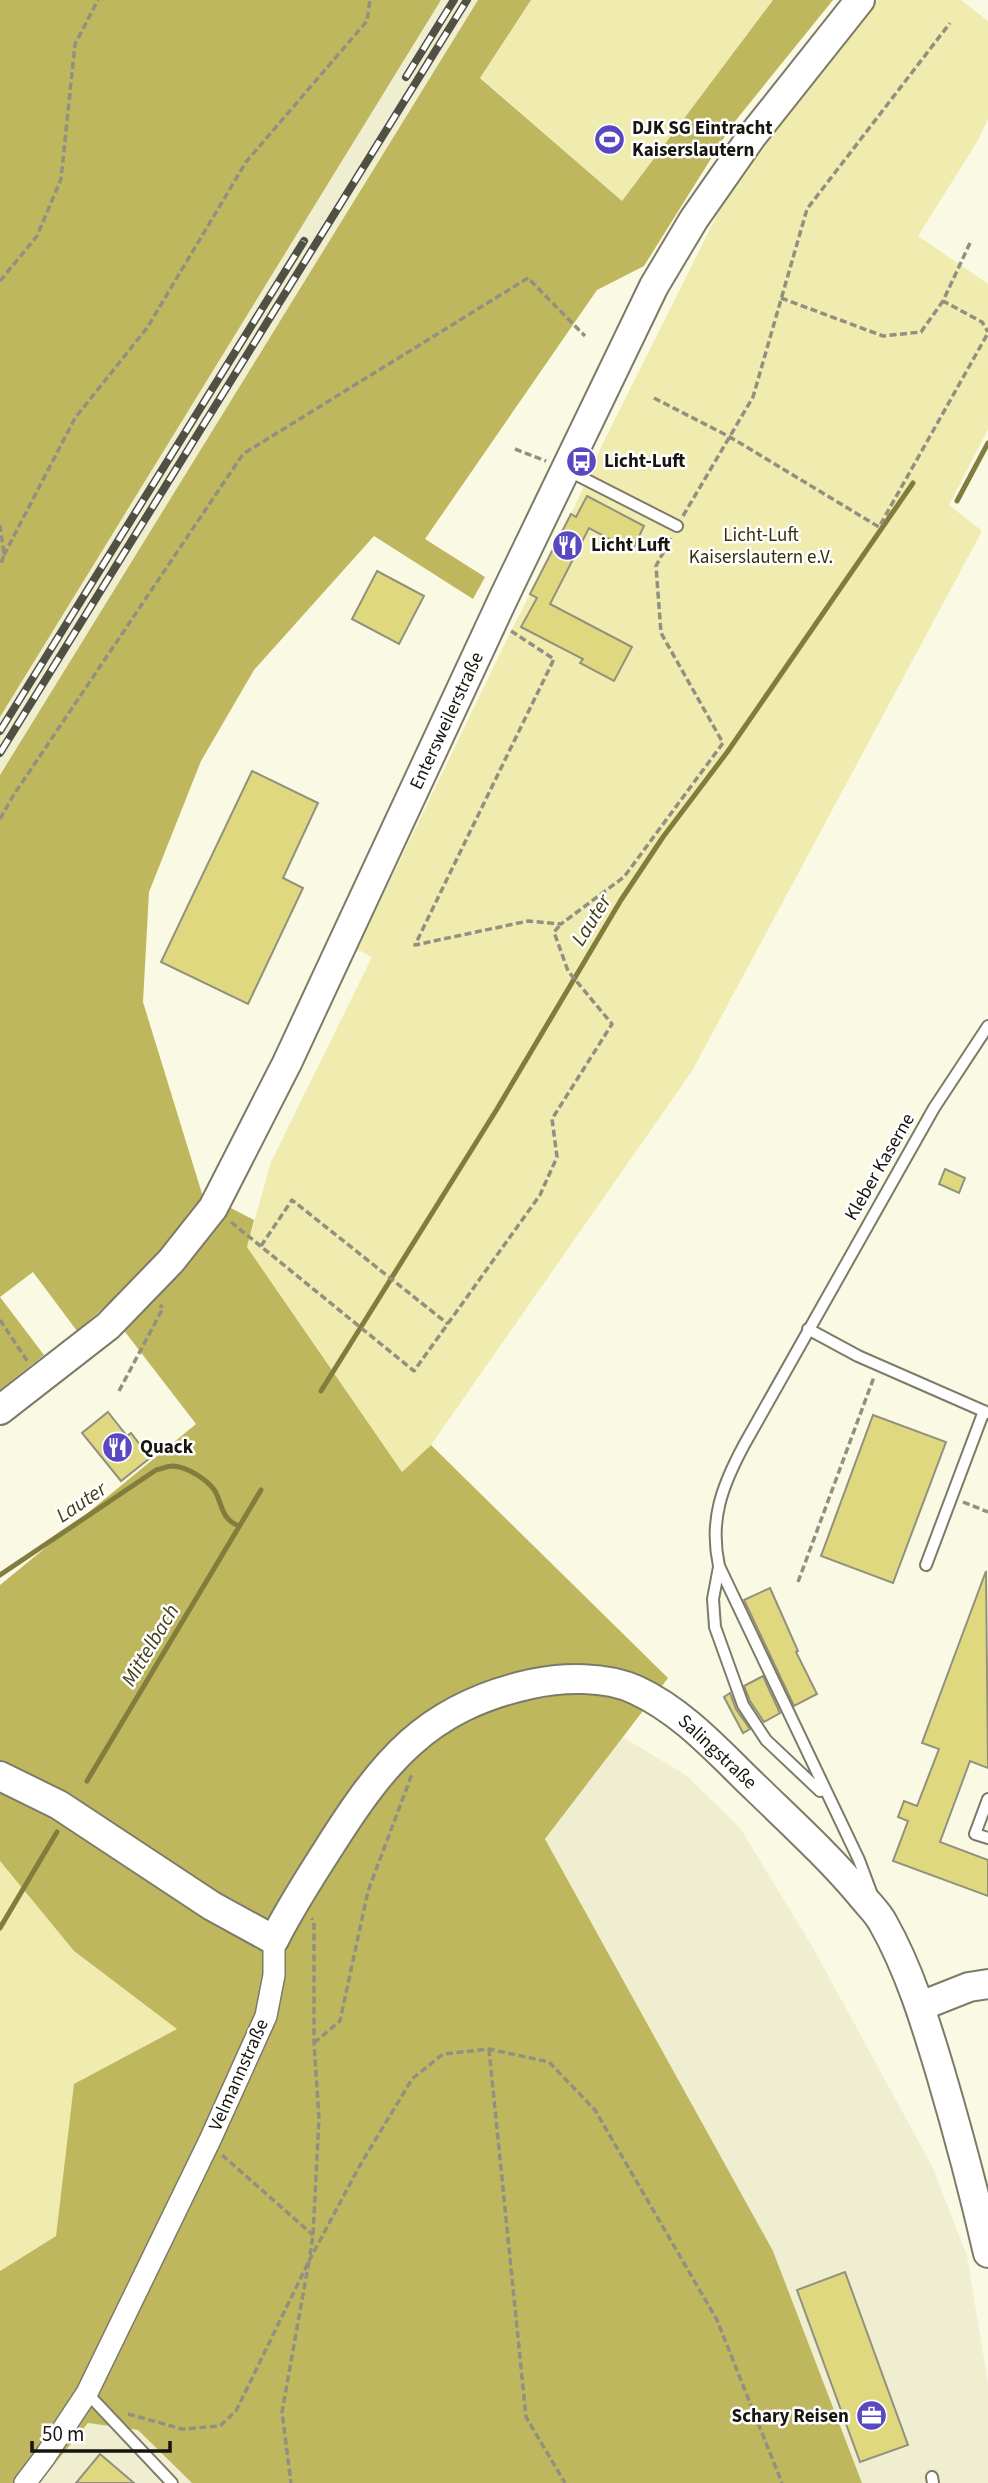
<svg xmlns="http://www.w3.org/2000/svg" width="988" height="2483" font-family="'Source Sans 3',sans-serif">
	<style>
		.built { fill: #f0eed1 }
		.green { fill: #f0ebaf }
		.forest { fill: #bfb75e }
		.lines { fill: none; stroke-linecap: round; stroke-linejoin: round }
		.stream { stroke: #837d3d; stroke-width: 5 }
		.building { fill: #e0d87f; stroke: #92917d; stroke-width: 2 }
		.lane-casing { stroke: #7d7b68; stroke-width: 14 }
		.street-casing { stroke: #7d7b68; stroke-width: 24 }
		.secondary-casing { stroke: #7d7b68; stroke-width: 32 }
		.path { stroke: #919081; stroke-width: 3.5; stroke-dasharray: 7 3.5; stroke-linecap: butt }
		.lane { stroke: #fff; stroke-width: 10 }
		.street { stroke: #fff; stroke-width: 21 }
		.secondary { stroke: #fff; stroke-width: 28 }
		.rail-casing { stroke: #515045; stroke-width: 8 }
		.rail { stroke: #fff; stroke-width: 5; stroke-dasharray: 16; stroke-linecap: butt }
		.labels { text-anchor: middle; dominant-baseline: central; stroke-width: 5; stroke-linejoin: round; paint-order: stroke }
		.poi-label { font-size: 19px; font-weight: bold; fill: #16150e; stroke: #fff; text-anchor: start }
		.park-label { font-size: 19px; fill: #343008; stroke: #fff }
		.street-label { font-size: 19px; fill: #16150e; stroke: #fff }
		.water-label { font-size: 21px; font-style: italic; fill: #433f19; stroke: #fff }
	</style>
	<rect width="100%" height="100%" fill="#faf9e3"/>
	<path class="built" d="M441,0H478L0,775V717Z
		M623,1737L687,1776L740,1828L812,1946L933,2168L967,2256L988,2383V2483H862L773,2251L545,1839Z
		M88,2423L138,2430L192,2483H39Z"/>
	<path class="green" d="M531,0H773L622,201L480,77Z
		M878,0H961L988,21V119L977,142L918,236L988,284V429L949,505L982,531L692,1071L431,1445L402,1472L247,1247L271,1162L372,957L357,949L511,631L571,515L602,445L718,213L755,155Z
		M0,1861L74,1951L178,2029L75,2084L56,2236L0,2271Z"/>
	<path class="forest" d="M0,0H441L0,717Z
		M478,0H531L480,78L622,201L773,0H833L732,125L644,266L597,290L425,539L485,577L473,599L374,536L254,670L201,761L149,892L143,1002L203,1197L164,1250L117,1296L77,1331L33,1272L0,1297L44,1355L0,1390V775Z
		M227,1206L254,1220L247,1247L402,1472L431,1445L668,1678L545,1839L773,2251L862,2483H192L138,2430L88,2423L39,2483H0V2271L56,2236L74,2084L177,2029L74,1951L0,1861V1585L196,1424L119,1324Z"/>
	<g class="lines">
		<path class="stream" d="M957,501L988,443
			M321,1391L497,1109L621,900L663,837L728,751L913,483
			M0,1575L156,1470C161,1469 168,1466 173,1466C187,1467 207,1479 215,1491C223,1506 221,1519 239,1526
			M87,1781L261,1490
			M0,1928L57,1832"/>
	</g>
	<path class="building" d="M587,496L644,526L632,551L589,528L550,604L632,647L614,681L580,663L583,659L521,627L537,598L530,594L571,514L576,517Z
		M377,571L424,596L399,644L352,619Z
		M252,771L318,803L283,878L303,888L248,1004L161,962Z
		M945,1169L965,1178L959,1193L939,1184Z
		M108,1412L127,1436L131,1433L150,1458L121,1481L82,1433Z
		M873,1415L946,1442L893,1583L821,1556Z
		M986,1571L988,1768L970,1761L940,1842L988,1860V1896L893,1861L908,1821L898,1817L904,1801L917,1806L939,1749L922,1743Z
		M770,1588L798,1651L796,1652L817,1694L794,1706L744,1600Z
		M763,1676L780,1713L764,1722L750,1701L744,1686Z
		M730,1693L736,1709L750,1729L743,1733L724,1697Z
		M845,2272L908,2445L860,2462L797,2290Z
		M100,2454L134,2483H76Z"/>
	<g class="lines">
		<defs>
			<path id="lane" d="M567,470L677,526
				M808,1329L858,1356L988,1413
				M926,1565L984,1411
				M719,1567L713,1599L715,1627L743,1705L766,1740L820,1791
				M988,1799L975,1834L988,1838
				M871,1892L859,1860L719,1566C709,1520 722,1486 744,1445L934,1108L988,1026
				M87,2393L172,2483
				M932,2477L933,2483"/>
			<path id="street" d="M25,2483L44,2458L87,2393L210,2140L266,2016L274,1975V1940"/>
			<path id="secondary" d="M0,1410L108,1326L171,1261L213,1208L287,1063L504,597L654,286L694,219L752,136L860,0
				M0,1776L59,1805L212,1906L274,1940C290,1908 309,1879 328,1849C383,1762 426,1707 531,1684C563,1677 606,1676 636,1690C684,1712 720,1754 758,1790C793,1824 830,1858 861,1895C868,1904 878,1913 883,1923C909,1969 925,2021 940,2071C958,2132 974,2192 988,2253
				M921,2006L969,1987L988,1984"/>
		</defs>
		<use href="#lane" class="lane-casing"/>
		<use href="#street" class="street-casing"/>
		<use href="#secondary" class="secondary-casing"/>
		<path class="path" d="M970,243L943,301L982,322L988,332
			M0,281L37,236L61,179L75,44L98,0
			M781,298L883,336L921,332L943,301
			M654,398L730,437L879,527L988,333
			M515,449L546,461
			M683,516L753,397L807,209L950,23
			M0,525L4,555L0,566
			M4,555L75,418L147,328L246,162L367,21L370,0
			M511,631L554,659L415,945L528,921L561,924L624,877L723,743L661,633L656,566L671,538
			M0,819L13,796L243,454L528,278L585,336
			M231,1222L414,1371L540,1195L557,1157L552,1119L612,1024L568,971L554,932L561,924
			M261,1246L292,1200L448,1324
			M0,1320L28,1362
			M119,1391L163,1308L160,1305
			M963,1502L988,1512
			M798,1582L874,1377
			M314,2043L340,2021L368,1891L412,1774
			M489,2049L526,2417L565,2483
			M222,2155L313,2235
			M310,2255L313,2235L319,2118L314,2043V1923L312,1918
			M309,2261L359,2167L412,2079L443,2054L489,2049L549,2062L595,2110L717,2320L782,2483
			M128,2414L182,2429L220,2426L236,2411L309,2261L282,2412L291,2483"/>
		<use href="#lane" class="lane"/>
		<use href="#street" class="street"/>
		<use href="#secondary" class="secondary"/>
		<defs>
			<path id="rail" d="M406,77L454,0
				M0,731L304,241
				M0,753L467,0"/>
		</defs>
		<use href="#rail" class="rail-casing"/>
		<use href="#rail" class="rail"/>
	</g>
	<defs>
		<symbol id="stadium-disc" viewBox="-11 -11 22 22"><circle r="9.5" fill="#5948c0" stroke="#fff"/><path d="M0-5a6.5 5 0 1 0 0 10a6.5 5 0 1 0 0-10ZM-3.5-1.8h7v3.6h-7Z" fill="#fff"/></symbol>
		<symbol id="bus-disc" viewBox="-11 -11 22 22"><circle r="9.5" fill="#5948c0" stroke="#fff"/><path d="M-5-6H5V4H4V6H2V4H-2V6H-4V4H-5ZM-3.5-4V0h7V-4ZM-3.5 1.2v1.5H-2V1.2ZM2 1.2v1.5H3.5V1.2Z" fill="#fff"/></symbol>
		<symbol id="restaurant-disc" viewBox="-11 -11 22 22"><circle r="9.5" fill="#5948c0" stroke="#fff"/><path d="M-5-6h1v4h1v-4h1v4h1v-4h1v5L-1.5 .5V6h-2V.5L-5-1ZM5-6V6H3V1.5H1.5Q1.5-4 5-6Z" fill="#fff"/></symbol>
		<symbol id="office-disc" viewBox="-11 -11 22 22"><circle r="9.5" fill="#5948c0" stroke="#fff"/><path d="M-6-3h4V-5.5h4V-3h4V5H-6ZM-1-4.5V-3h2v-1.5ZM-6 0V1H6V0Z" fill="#fff"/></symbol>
	</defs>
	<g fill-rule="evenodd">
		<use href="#stadium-disc" x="592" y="122" width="35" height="35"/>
		<use href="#bus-disc" x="564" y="444" width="35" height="35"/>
		<use href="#restaurant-disc" x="550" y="528" width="35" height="35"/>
		<use href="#restaurant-disc" x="100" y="1430" width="35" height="35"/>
		<use href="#office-disc" x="854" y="2398" width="35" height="35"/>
	</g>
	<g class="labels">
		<g class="poi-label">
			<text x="632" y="128">DJK SG Eintracht<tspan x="632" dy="22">Kaiserslautern</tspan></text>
			<text x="604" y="461">Licht-Luft</text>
			<text x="591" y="545">Licht Luft</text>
			<text x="140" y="1447">Quack</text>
			<text x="849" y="2416" text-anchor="end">Schary Reisen</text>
		</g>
		<g class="park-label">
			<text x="761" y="535">Licht-Luft<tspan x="761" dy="22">Kaiserslautern e.V.</tspan></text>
		</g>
		<g class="street-label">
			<text transform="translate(447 721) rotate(-65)">Entersweilerstraße</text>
			<text transform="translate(880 1167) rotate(-60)">Kleber Kaserne</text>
			<text transform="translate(717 1752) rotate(43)">Salingstraße</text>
			<text transform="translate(239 2075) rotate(-66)">Velmannstraße</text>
		</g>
		<g class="water-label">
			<text transform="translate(591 920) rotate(-58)">Lauter</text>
			<text transform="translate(81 1502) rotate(-34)">Lauter</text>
			<text transform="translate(150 1645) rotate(-59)">Mittelbach</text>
		</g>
	</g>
	<path d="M32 2441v10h138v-10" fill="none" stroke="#16150e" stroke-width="3.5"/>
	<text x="42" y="2441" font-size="21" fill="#16150e" stroke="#ffffff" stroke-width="5" paint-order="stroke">50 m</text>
</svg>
